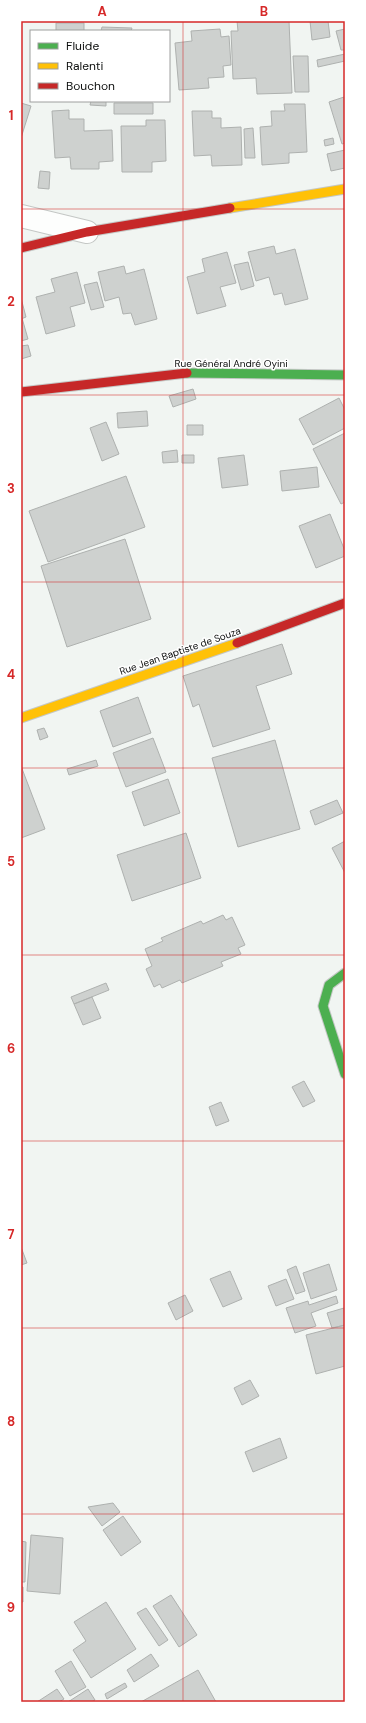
<svg xmlns="http://www.w3.org/2000/svg" width="366" height="1723" font-family="'DM Sans',sans-serif">
	<style>
		.building { fill: #ced1cf; stroke: #aeb1af }
		.lines { fill: none; stroke-linecap: round; stroke-linejoin: round }
		.street-casing { stroke: #c4c7c5; stroke-width: 24 }
		.fast-casing { stroke: #c4c7c5; stroke-width: 11 }
		.slow-casing { stroke: #c4c7c5; stroke-width: 11 }
		.jam-casing { stroke: #c4c7c5; stroke-width: 11 }
		.street { stroke: #fdfefd; stroke-width: 22 }
		.fast { stroke: #4caf50; stroke-width: 9 }
		.slow { stroke: #ffc107; stroke-width: 9 }
		.jam { stroke: #c62828; stroke-width: 9 }
		.grid { fill: none; stroke: #d62828; stroke-width: 1; stroke-opacity: 0.55 }
		.labels { text-anchor: middle; dominant-baseline: central; stroke-width: 3; stroke-linejoin: round; paint-order: stroke }
		.street-label { font-size: 10px; fill: #0c0e0d; stroke: #fff }
		.neatline { fill: none; stroke: #d62828; stroke-width: 1.5 }
		.grid-label { font-size: 13px; text-anchor: middle; font-weight: bold; fill: #d62828 }
	</style>
	<rect width="100%" height="100%" fill="#f1f5f2"/>
	<path class="building" d="M237,21H289L292,93L257,94L256,78L233,79L231,31H238Z
		M310,21H328L330,37L312,40Z
		M56,23H84V31H56Z
		M102,27L132,28L131,31H101Z
		M220,29L221,37L229,36L231,65L223,66L224,77L208,78L209,88L179,90L175,43L192,41L191,31Z
		M345,29V50H341L336,31Z
		M345,54V61L318,67L317,60Z
		M293,56H308L309,92H295Z
		M344,97L345,143L342,144L329,102Z
		M91,101H106V106L90,105Z
		M21,103L31,106L21,138Z
		M114,103H153V114H114Z
		M284,104H305L307,152L289,153V163L262,165L260,127L272,126L271,111H285Z
		M69,110V119H84V131L112,130L113,161L99,162V169H71L70,157L55,158L52,111Z
		M192,111H212V118H221V128L241,127L242,165L212,166L211,155L194,156Z
		M146,120H165L166,161L152,162V172H122L121,126H146Z
		M253,128L255,158H245L244,129Z
		M333,138L334,144L325,146L324,140Z
		M345,150V168L331,171L327,154Z
		M40,171L50,172L49,189L38,188Z
		M274,246L276,254L295,249L308,299L285,305L282,293L274,295L269,277L256,281L248,252Z
		M227,252L236,283L220,287L226,306L197,314L187,277L205,272L202,259Z
		M248,262L254,286L241,290L234,265Z
		M124,266L126,274L144,269L157,319L135,325L131,313L123,314L119,297L105,301L98,272Z
		M77,272L85,303L70,307L75,326L46,334L36,297L55,292L51,279Z
		M97,282L104,307L91,310L84,285Z
		M21,298L26,317L21,319Z
		M22,318L28,339L21,341V319Z
		M28,345L31,356L21,359V346Z
		M193,389L196,399L173,407L169,396Z
		M339,398L345,410V428L313,445L299,419Z
		M147,411L148,426L118,428L117,413Z
		M106,422L119,454L102,461L90,428Z
		M187,425H203V435H187Z
		M345,433V502L341,504L313,449Z
		M177,450L178,462L163,463L162,452Z
		M182,455H194V463H182Z
		M244,455L248,485L222,488L218,458Z
		M317,467L319,487L282,491L280,471Z
		M126,476L145,527L48,562L29,511Z
		M330,514L345,551V556L316,568L299,526Z
		M125,539L151,619L67,647L41,566Z
		M282,644L292,674L256,686L270,729L213,747L199,704L193,707L183,676Z
		M138,697L151,733L113,747L100,711Z
		M44,728L48,737L40,740L37,730Z
		M153,738L166,772L126,787L113,753Z
		M275,740L300,829L238,847L212,758Z
		M96,760L98,766L69,775L67,769Z
		M21,766L45,829L21,838Z
		M168,779L180,813L144,826L132,792Z
		M337,800L343,813L315,825L310,811Z
		M186,833L201,878L132,901L117,855Z
		M345,841V873L332,848Z
		M223,915L226,920L232,917L245,945L238,948L241,954L221,962L223,966L182,983L180,980L162,988L160,984L154,987L146,969L152,966L145,949L163,941L161,938L201,921L203,924Z
		M106,983L109,990L74,1004L71,997Z
		M92,997L101,1018L83,1025L74,1004Z
		M304,1081L315,1101L303,1107L292,1087Z
		M221,1102L229,1121L216,1126L209,1107Z
		M21,1247L27,1263L21,1265Z
		M329,1264L337,1290L311,1299L303,1273Z
		M296,1266L305,1291L296,1294L287,1270Z
		M230,1271L242,1299L223,1307L210,1279Z
		M286,1279L294,1299L276,1306L268,1286Z
		M185,1295L193,1311L176,1320L168,1303Z
		M336,1296L338,1303L311,1313L316,1326L295,1333L286,1308L308,1301L309,1305Z
		M344,1308L345,1325L332,1328L327,1313Z
		M345,1325V1366L316,1374L306,1335Z
		M250,1380L259,1396L242,1405L234,1388Z
		M280,1438L287,1458L253,1472L245,1452Z
		M113,1503L120,1512L102,1526L88,1507Z
		M123,1516L141,1542L121,1556L103,1530Z
		M31,1535L63,1538L60,1594L27,1591Z
		M21,1541L26,1542L25,1582H21Z
		M21,1587H23V1602H21Z
		M171,1595L197,1635L179,1647L153,1606Z
		M106,1602L136,1649L91,1678L73,1650L86,1641L74,1622Z
		M146,1608L168,1640L159,1646L137,1613Z
		M151,1654L159,1666L134,1682L127,1670Z
		M71,1661L86,1687L70,1696L55,1671Z
		M198,1670L216,1702H141Z
		M125,1683L127,1687L107,1699L105,1694Z
		M57,1689L64,1699L59,1702H37Z
		M88,1689L95,1700L91,1702H68Z"/>
	<g class="lines">
		<defs>
			<path id="street" d="M21,216L87,232"/>
			<path id="fast" d="M187,373L345,375
				M345,973L329,985L323,1006L345,1074"/>
			<path id="slow" d="M230,208L345,189
				M21,718L237,643"/>
			<path id="jam" d="M21,248L87,232L230,208
				M21,392L187,373
				M237,643L345,603"/>
		</defs>
		<use href="#street" class="street-casing"/>
		<use href="#fast" class="fast-casing"/>
		<use href="#slow" class="slow-casing"/>
		<use href="#jam" class="jam-casing"/>
		<use href="#street" class="street"/>
		<use href="#fast" class="fast"/>
		<use href="#slow" class="slow"/>
		<use href="#jam" class="jam"/>
	</g>
	<path class="grid" d="M183,21V1702M21,209H345M21,395H345M21,582H345M21,768H345M21,955H345M21,1141H345M21,1328H345M21,1514H345"/>
	<g class="labels">
		<g class="street-label">
			<text x="231" y="363">Rue Général André Oyini</text>
			<text transform="translate(180 651) rotate(-19)">Rue Jean Baptiste de Souza</text>
		</g>
	</g>
	<rect width="366" height="1723" fill="none" stroke="#ffffff" stroke-width="44"/>
	<rect x="30" y="30" width="140" height="72" fill="#ffffff" stroke="#9e9f9e"/>
	<rect x="38" y="43" width="20" height="6" fill="#4caf50" stroke="#9e9f9e"/>
	<text x="66" y="50" font-size="12" fill="#0c0e0d">Fluide</text>
	<rect x="38" y="63" width="20" height="6" fill="#ffc107" stroke="#9e9f9e"/>
	<text x="66" y="70" font-size="12" fill="#0c0e0d">Ralenti</text>
	<rect x="38" y="83" width="20" height="6" fill="#c62828" stroke="#9e9f9e"/>
	<text x="66" y="90" font-size="12" fill="#0c0e0d">Bouchon</text>
	<rect x="22" y="22" width="322" height="1679" class="neatline"/>
	<g class="grid-label">
		<text x="102" y="16">A</text>
		<text x="264" y="16">B</text>
		<text x="11" y="120">1</text>
		<text x="11" y="306">2</text>
		<text x="11" y="493">3</text>
		<text x="11" y="679">4</text>
		<text x="11" y="866">5</text>
		<text x="11" y="1053">6</text>
		<text x="11" y="1239">7</text>
		<text x="11" y="1426">8</text>
		<text x="11" y="1612">9</text>
	</g>
</svg>
